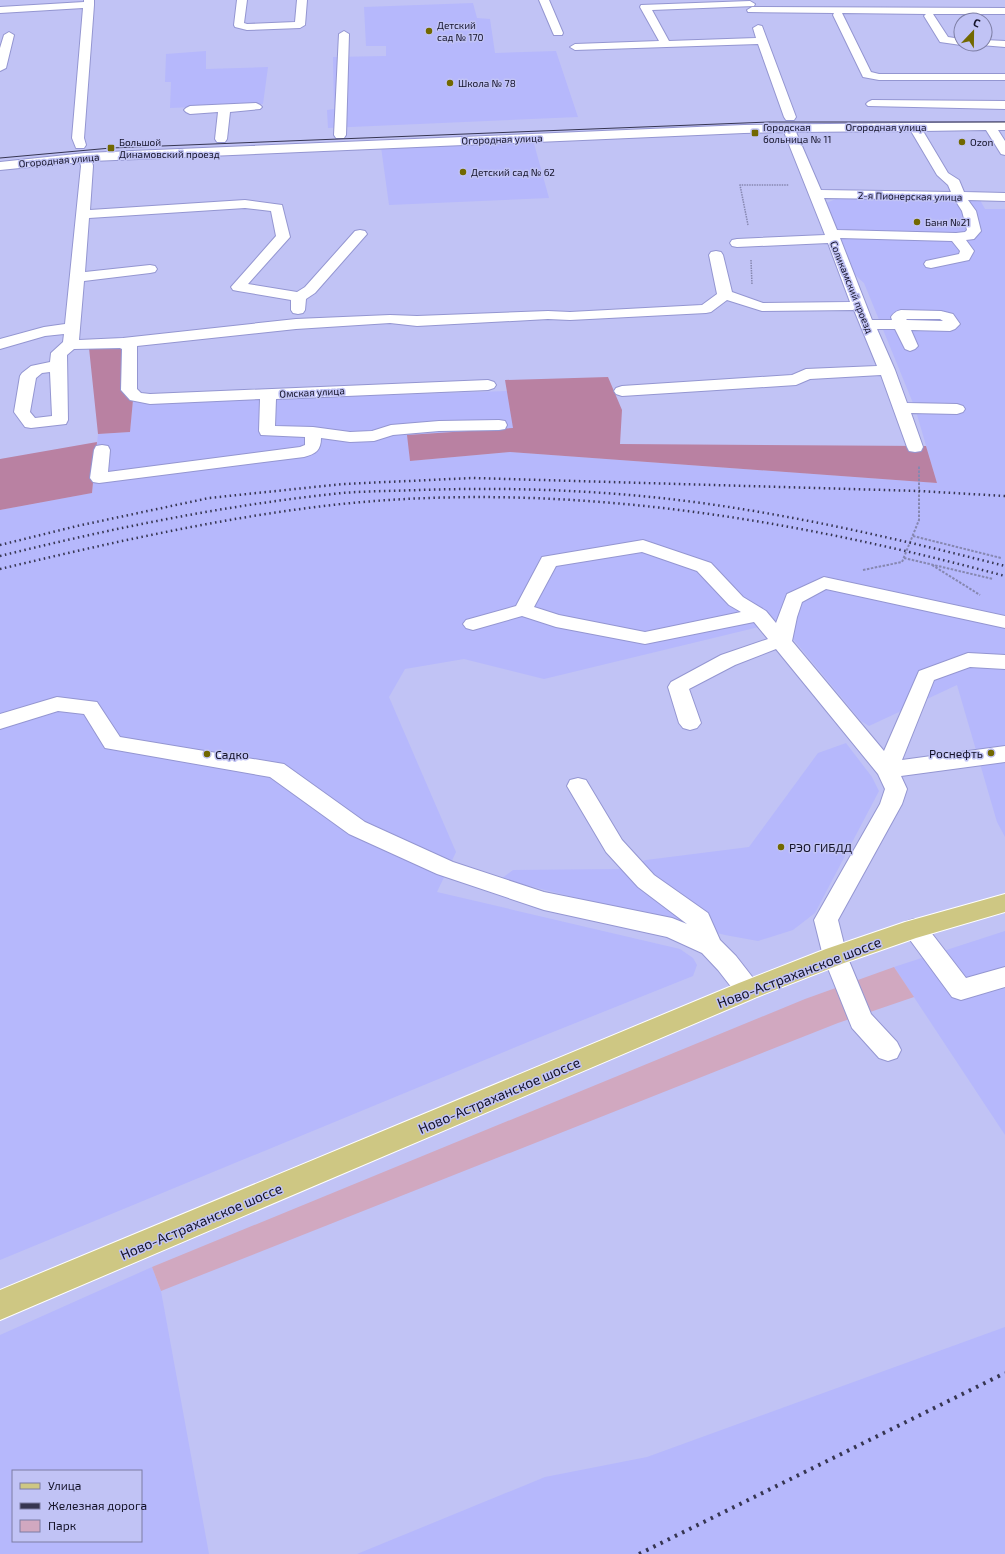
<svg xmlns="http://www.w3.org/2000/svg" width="1005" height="1554" font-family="'Exo 2',sans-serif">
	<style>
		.built { fill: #b6b8fc; fill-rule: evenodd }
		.green { fill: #d1a8c0 }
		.forest { fill: #b981a2 }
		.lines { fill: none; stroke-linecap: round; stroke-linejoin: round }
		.minor-casing { stroke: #9496d1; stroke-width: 2 }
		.major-casing { stroke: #fff; stroke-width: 2 }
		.path-far1 { stroke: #8687b0; stroke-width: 1.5; stroke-dasharray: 1.5 1; stroke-linecap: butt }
		.path { stroke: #8687b0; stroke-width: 2; stroke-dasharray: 2.5 1.5; stroke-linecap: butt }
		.minor { fill: #fff; fill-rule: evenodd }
		.major { fill: #cec783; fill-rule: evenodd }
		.tram { stroke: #363551; stroke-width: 1 }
		.rail-far1 { stroke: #363551; stroke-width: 2.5; stroke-dasharray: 1.5 3.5; stroke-linecap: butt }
		.rail { stroke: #363551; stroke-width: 4; stroke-dasharray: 2.5 5.5; stroke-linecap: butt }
		.poi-dot { fill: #726800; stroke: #c1c3f5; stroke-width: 1.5 }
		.labels { text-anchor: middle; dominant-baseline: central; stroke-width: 3; stroke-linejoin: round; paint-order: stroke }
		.far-poi-label { font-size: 10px; fill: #141329; stroke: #c1c3f5; text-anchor: start }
		.far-street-label { font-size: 10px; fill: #141329; stroke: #c1c3f5 }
		.poi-label { font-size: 12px; fill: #141329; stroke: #c1c3f5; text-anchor: start }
		.near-street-label { font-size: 14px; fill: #141329; stroke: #c1c3f5 }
	</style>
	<rect width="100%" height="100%" fill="#c1c3f5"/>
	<path class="built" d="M473,3L477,18L490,19L495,53L556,51L578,117L328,128L327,110L334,109L333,57L386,56V46H366L364,7Z
		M206,51V69L268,67L263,104L170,108L171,82H165L166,54Z
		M533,140L549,198L389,205L381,147Z
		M846,198L980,200L985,209H1005V837L997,822L957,685L869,726L861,721L779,622L544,679L464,659L405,669L389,697L456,852L437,892L680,949L693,958L697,965L693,976L528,1042L0,1260V510L92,493L98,434L130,432L133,400L145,403L507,391L514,428L408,435L410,461L510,452L937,483L915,408L864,283L854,274L826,203L836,199Z
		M846,743L872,777L879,791L815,913L793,930L758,941L725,935L501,879L513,870L618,869L646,860L749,847L818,753Z
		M1005,931V1135L894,967Z
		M152,1267L161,1291L209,1554H0V1335ZM13,1471H141V1541H13Z
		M1005,1327V1554H357L545,1477L647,1457Z"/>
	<path class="green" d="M894,967L914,997L838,1023L161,1291L152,1267L805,999Z"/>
	<path class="forest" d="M118,347L124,349L133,400L130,432L98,434L89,348Z
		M608,377L622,410L620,444L926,446L937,483L510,452L410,461L407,435L513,428L505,380Z
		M97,442L92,493L0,510V459Z"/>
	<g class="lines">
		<defs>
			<path id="minor" d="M84,0H94V5L84,138L86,145L84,148H76L72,138L83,8L0,13V7L84,2Z
				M237,0H247L244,23L247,24L295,22L297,0H307L305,25L300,28L247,30L235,27L234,25Z
				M539,0H549L563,33L562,35H554L553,33Z
				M750,1L755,4L754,6L652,10L669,41L756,38L753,28L758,25L762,26L796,117L794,120H786L784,117L758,44L575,50L570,47L575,44L659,41L640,7L641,5Z
				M752,7L1005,8V14H933L948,37L961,39V44H965L961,45L940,42L924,16L926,14L842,13L871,72L879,74H1005V80H879L863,77L833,15L834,13L748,12L747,10Z
				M344,31L349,34L346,135L344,138H336L334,135L339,34Z
				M9,32L14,35L6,68L0,71V48L4,35Z
				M985,40L1005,41V47L981,45L980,44H985Z
				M872,100L1005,101V109L868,106L866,104L868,102Z
				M256,103L260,105L262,107L260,109L230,112L227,139L225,142H217L215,139L218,112L190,114L186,112L184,110L186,108L190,106Z
				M1005,122V130H998L1005,141V155L1001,154L986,130L923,131L948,173L959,180L964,192L1005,193V201L968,200L976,211L981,231L974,239L966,240L974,251L969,260L931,268L926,267L924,264L926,261L959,254L960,251L952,241L840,238L872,320H892L891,317C894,313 896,311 901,310L941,311L953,314L960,324L955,329L950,331L911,330L918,346L915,349L910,351L905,349L895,329H877L895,370L907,403L957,404L963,406L965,409L963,412L957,414L911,413L923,447L921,451L915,452L909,451L907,447L881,375L810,379L796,385L622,396L616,394L614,391L616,388L622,386L792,375L806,369L877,366L854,310L762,311L727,300L711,312L706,313L570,320L548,319L417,326L390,323L296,329L137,346V389L141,393L150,394L488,380L494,382L496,385L494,388L488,390L276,399L275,426L313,427L350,432L372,431L391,425L439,421L499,420L505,421L507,425L505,429L499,430L439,431L393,435L374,441L350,442L321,438C321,450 316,454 304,457L99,483L93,482L90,478L94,450L96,446L102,445L108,446L110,450L108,472L300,447L305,445V437L261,435L259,431L260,399L150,404L130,400L121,390L122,349L120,348L74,349L67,355L68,420L66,424L31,428L25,427L14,412L20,376L22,373L31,366L50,362L51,353L63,342L64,334L45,336L0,349V339L44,327L65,324L81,166L80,162L0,170V162L85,153L744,125ZM911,131L937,175L948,185L951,192L821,190L796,132ZM784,132L825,235L737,239L732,240L730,243L732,246L737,247L828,243L850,302L763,303L732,292L723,255L721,252L716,251L711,252L709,255L717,294L702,305L570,312L548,311L417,316L390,315L296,319L123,338L79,340L84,281L150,273L155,272L157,269L155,266L150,265L85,272L89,218L245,208L271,211L276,236L231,287L233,290L238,291L291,300V310L293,313L298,314L303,313L305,310L306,299L315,293L367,234L365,231L360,230L355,231L305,287L297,292L248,284L290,237L282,205L245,200L90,210L93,166L92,161L744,133ZM824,198L955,200L962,211L967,230L965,232L956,233L837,230ZM906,319H940L943,321L907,320ZM50,372L52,416L35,418L30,412L36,378L42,373Z
				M643,540L711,563L743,597L766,611L776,623L787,594L824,577L1005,616V628L826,589L802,602L797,617L792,641L884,751L919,671L968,653L1005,655V669L970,667L934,680L902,760L1005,746V762L901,776L907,789L902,804L838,920L847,956L871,1014L897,1042L901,1050L897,1058L888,1061L879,1058L852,1028L823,956L814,920L880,804L885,789L878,774L776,649L735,665L689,689L701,723L697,728L690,730L683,728L679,723L668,687L671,682L721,655L768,639L754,622L645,644L556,627L522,616L473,630L466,628L463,624L466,620L516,606L542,557ZM642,552L697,571L729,605L741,612L645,632L559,615L534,607L556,566Z
				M57,697L97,702L120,737L284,764L365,822L453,862L544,892L672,918L687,924L638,887L606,852L567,786L570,780L578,778L586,780L622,840L654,875L708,913L720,940L736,956L757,983L761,990L757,997L748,1000L739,997L718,970L702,953L667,937L544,910L437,874L349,834L270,777L105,748L84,714L58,711L0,729V714Z
				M914,919L923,922L966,978L1005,967V987L961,1000L952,997L902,929L905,922Z"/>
			<path id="major" d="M1005,894V912L916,938L844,963L757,997L0,1320V1290L739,983L826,949L905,922Z"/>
		</defs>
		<use href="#minor" class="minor-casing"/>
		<use href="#major" class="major-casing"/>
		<path class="path-far1" d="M748,225L740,185H789
			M751,260L752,285"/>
		<path class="path" d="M913,536L1001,558
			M904,558L993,579
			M932,565L980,595
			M863,570L902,562L919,520V465"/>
		<use href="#minor" class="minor"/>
		<use href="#major" class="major"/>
		<path class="tram" d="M0,158L111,148L769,122H1005"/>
		<path class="rail-far1" d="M0,545L77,526L209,498L343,484L473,478L919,491L1005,496
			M0,556C113,528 226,505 342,493C367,491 393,491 419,490C511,487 603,490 694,502C799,516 903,540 1005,566
			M0,569C109,543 220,518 332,505C559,480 785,517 1005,576"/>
		<path class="rail" d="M639,1554L1005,1373"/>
	</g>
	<g class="poi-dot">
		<circle cx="429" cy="31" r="4"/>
		<circle cx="450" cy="83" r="4"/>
		<rect x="751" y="129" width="8" height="8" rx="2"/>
		<circle cx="962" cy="142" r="4"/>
		<rect x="107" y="144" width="8" height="8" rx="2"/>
		<circle cx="463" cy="172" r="4"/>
		<circle cx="917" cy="222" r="4"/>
		<circle cx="991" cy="753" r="4"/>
		<circle cx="207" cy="754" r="4"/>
		<circle cx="781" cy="847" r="4"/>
	</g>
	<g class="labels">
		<g class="far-poi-label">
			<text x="437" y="25">Детский<tspan x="437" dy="12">сад № 170</tspan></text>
			<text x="458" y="83">Школа № 78</text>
			<text x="763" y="127">Городская<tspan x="763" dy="12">больница № 11</tspan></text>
			<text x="119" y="142">Большой<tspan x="119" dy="12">Динамовский проезд</tspan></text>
			<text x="970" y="142">Ozon</text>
			<text x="471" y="172">Детский сад № 62</text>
			<text x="925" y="222">Баня №21</text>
		</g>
		<g class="far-street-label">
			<text x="886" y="127">Огородная улица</text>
			<text transform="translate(502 139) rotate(-2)">Огородная улица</text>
			<text transform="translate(59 160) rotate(-5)">Огородная улица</text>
			<text transform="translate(910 196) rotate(1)">2-я Пионерская улица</text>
			<text transform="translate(852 287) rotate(68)">Соликамский проезд</text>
			<text transform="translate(312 392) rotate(-3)">Омская улица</text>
		</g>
		<g class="poi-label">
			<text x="983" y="753" text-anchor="end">Роснефть</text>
			<text x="215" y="754">Садко</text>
			<text x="789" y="847">РЭО ГИБДД</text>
		</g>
		<g class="near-street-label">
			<text transform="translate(799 972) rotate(-21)">Ново-Астраханское шоссе</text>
			<text transform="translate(499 1095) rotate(-23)">Ново-Астраханское шоссе</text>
			<text transform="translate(201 1221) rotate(-23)">Ново-Астраханское шоссе</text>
		</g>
	</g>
	<rect x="12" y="1470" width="130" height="72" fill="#c1c3f5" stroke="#7c7da3"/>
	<rect x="20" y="1483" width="20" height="6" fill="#cec783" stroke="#7c7da3"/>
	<text x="48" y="1490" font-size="12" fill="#141329">Улица</text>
	<rect x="20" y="1503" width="20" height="6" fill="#363551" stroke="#7c7da3"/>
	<text x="48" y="1510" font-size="12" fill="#141329">Железная дорога</text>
	<rect x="20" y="1520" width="20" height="12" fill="#d1a8c0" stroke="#7c7da3"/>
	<text x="48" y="1530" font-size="12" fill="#141329">Парк</text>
	<g transform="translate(973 32) rotate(22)"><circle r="19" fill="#c1c3f5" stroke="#7c7da3"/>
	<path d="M0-3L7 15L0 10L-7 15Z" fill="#726800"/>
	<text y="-6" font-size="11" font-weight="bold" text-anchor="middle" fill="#141329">С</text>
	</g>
</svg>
